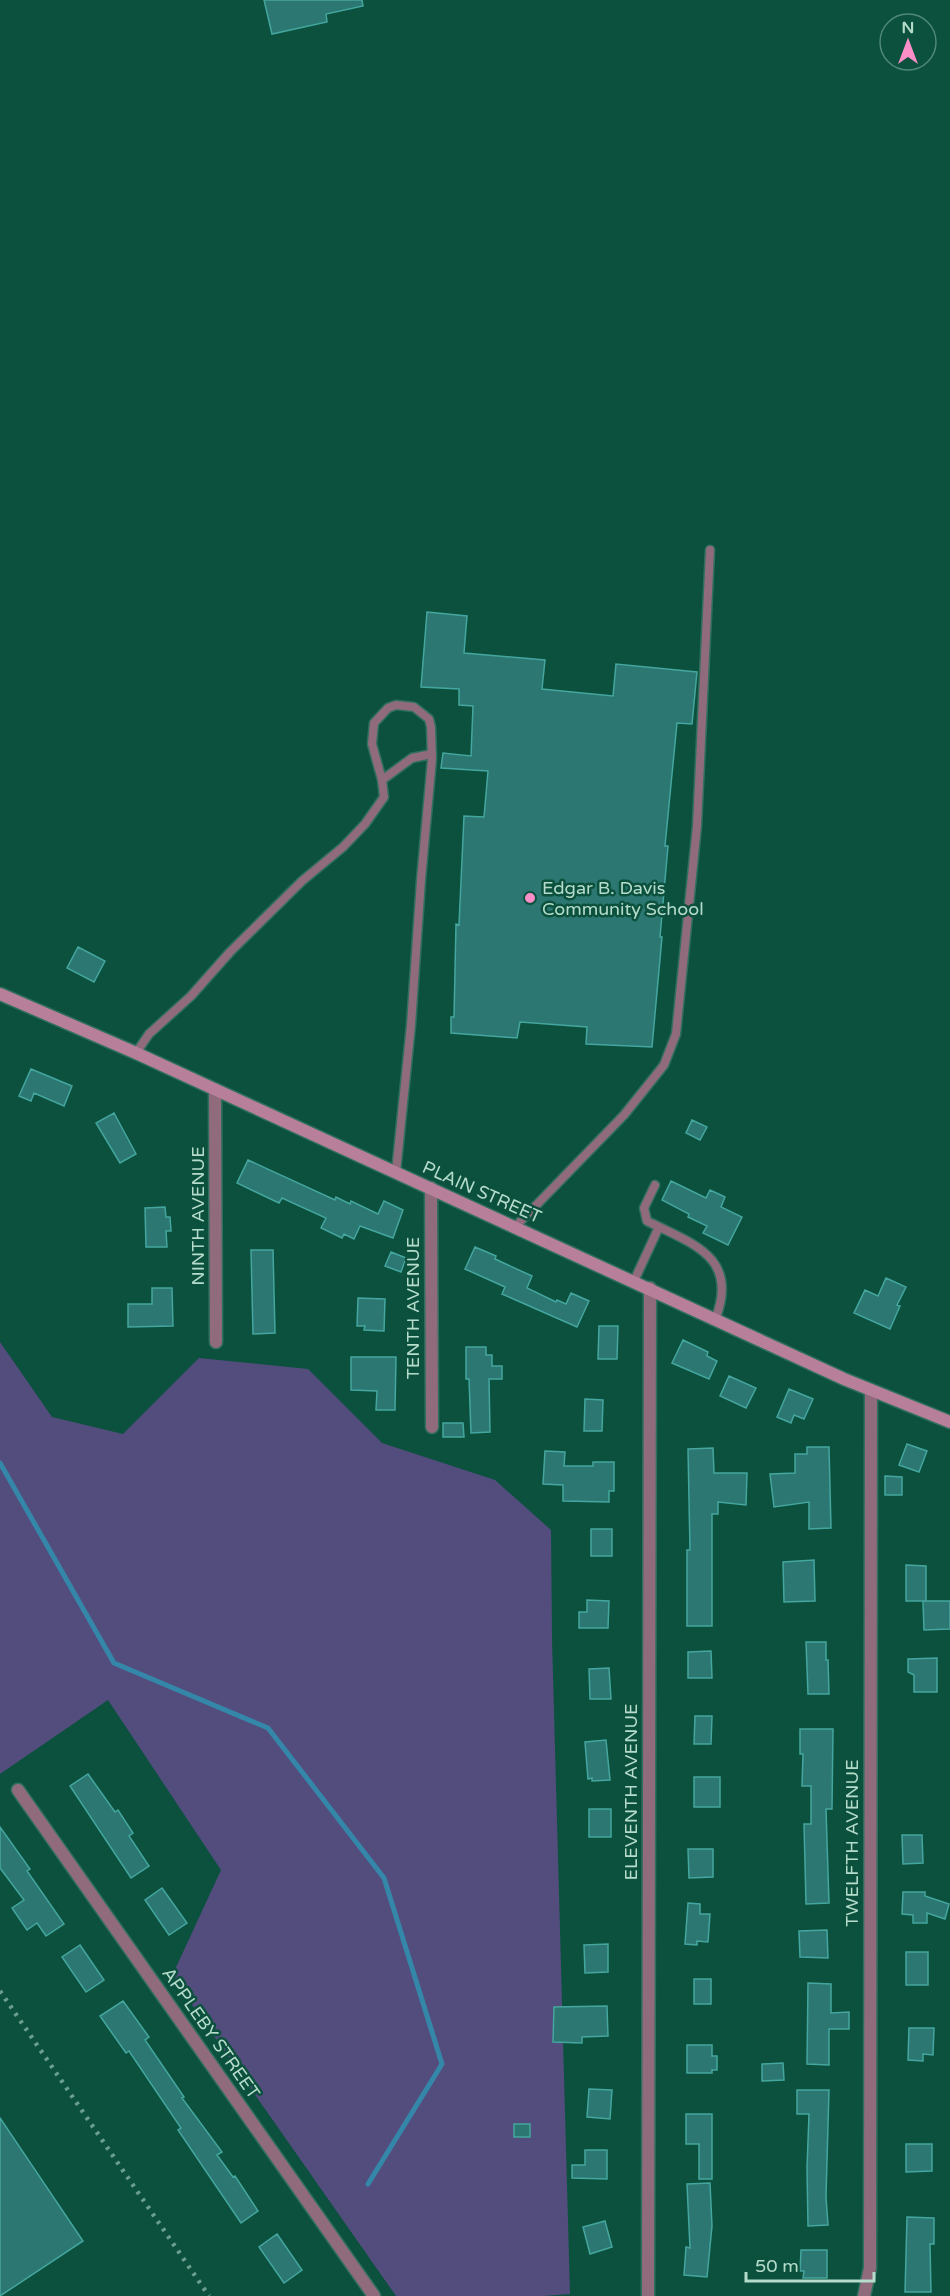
<svg xmlns="http://www.w3.org/2000/svg" width="950" height="2296" font-family="'Varela Round',sans-serif">
	<style>
		.green { fill: #534d7e }
		.lines { fill: none; stroke-linecap: round; stroke-linejoin: round }
		.stream { stroke: #3487a9; stroke-width: 5 }
		.building { fill: #2c7771; stroke: #44a69f; stroke-width: 1.5 }
		.lane-casing { stroke: #306f5c; stroke-width: 11 }
		.street-casing { stroke: #306f5c; stroke-width: 15 }
		.secondary-casing { stroke: #306f5c; stroke-width: 15 }
		.lane { stroke: #8f6b7c; stroke-width: 8 }
		.street { stroke: #8f6b7c; stroke-width: 12 }
		.secondary { stroke: #b87f9b; stroke-width: 12 }
		.rail { stroke: #6b9f8d; stroke-width: 4.5; stroke-dasharray: 3 6; stroke-linecap: butt }
		.poi-dot { fill: #fa8fc7; stroke: #0b513d; stroke-width: 2 }
		.labels { text-anchor: middle; dominant-baseline: central; stroke-width: 5; stroke-linejoin: round; paint-order: stroke }
		.poi-label { font-size: 18px; fill: #b5dbcb; stroke: #0b513d; text-anchor: start }
		.street-label { font-size: 18px; fill: #b5dbcb; stroke: #0b513d }
	</style>
	<rect width="100%" height="100%" fill="#0b513d"/>
	<path class="green" d="M0,1342L52,1417L123,1434L199,1358L308,1369L382,1443L495,1480L551,1530L552,1639L570,2294L543,2296H396L172,1976L221,1870L108,1700L0,1774Z"/>
	<g class="lines">
		<path class="stream" d="M0,1463L114,1663L268,1728L384,1878L442,2064L368,2184"/>
	</g>
	<path class="building" d="M264,0H362L363,6L326,14L327,22L272,34Z
		M427,612L467,616L464,653L545,660L542,689L613,696L616,664L697,672L692,724L677,723L665,846H668L660,937H662L652,1047L586,1044L587,1027L520,1022L517,1038L451,1033V1017H454L456,924L459,925L464,816L484,817L488,771L441,768L443,753L471,756L473,706L459,705V689L421,687Z
		M78,947L105,961L94,982L67,968Z
		M31,1069L72,1086L64,1106L34,1093L31,1101L19,1096Z
		M114,1113L136,1154L120,1163L96,1123Z
		M692,1120L707,1127L700,1140L686,1133Z
		M248,1160L335,1200L336,1197L350,1204L351,1201L378,1214L384,1201L403,1210L393,1238L360,1226L354,1239L344,1234L342,1238L321,1228L326,1218L282,1198L279,1203L237,1183Z
		M671,1181L706,1198L710,1190L725,1197L721,1207L742,1217L728,1245L703,1233L707,1226L688,1217L689,1214L662,1200Z
		M165,1207L166,1217H170L171,1231H166L167,1247H146L145,1208Z
		M475,1247L496,1256L495,1259L532,1276L527,1288L556,1302L557,1300L566,1304L571,1293L589,1301L577,1327L502,1294L505,1287L465,1269Z
		M251,1250H273L275,1333L253,1334Z
		M391,1252L406,1258L401,1272L385,1266Z
		M886,1278L906,1287L897,1305L900,1306L890,1329L854,1313L865,1290L878,1296Z
		M152,1288H172L173,1326L128,1327V1304H152Z
		M358,1298L385,1299L384,1331L364,1330L365,1326H357Z
		M599,1326H618L617,1359H598Z
		M683,1340L708,1352L707,1356L717,1361L709,1379L672,1363Z
		M466,1347H486V1355H492V1366H502V1379H489L490,1432L471,1433L469,1379H466Z
		M351,1357H396L395,1410H376L377,1391L351,1390Z
		M729,1376L756,1388L746,1408L720,1396Z
		M789,1389L813,1399L804,1419L794,1415L791,1423L777,1417Z
		M585,1399L603,1400L602,1431H584Z
		M443,1423H463L464,1437H443Z
		M907,1444L927,1451L919,1472L899,1465Z
		M807,1447H829L831,1528L809,1529V1502L774,1507L770,1474L795,1473V1454H807Z
		M713,1448L714,1473H747L746,1505L718,1502V1514H712V1626H687V1550H690L688,1449Z
		M545,1451L565,1452L564,1466H593V1462H614V1491H609V1502L563,1501V1485L543,1484Z
		M885,1476L902,1477V1495H885Z
		M591,1529H612V1556H591Z
		M814,1560L815,1601L784,1602L783,1562Z
		M906,1565L926,1566V1601H906Z
		M587,1600L609,1601L608,1628H579V1612H587Z
		M923,1601H950V1629L924,1630Z
		M806,1642H826V1660H828L829,1694H808Z
		M711,1651L712,1678H688V1652Z
		M937,1658V1692H914V1675L908,1672V1659Z
		M609,1668L611,1699H590L589,1669Z
		M695,1716H712L711,1744H694Z
		M800,1729H833L832,1809H826L829,1903L806,1904L804,1824H811V1786H802L803,1754H800Z
		M606,1740L610,1780L592,1781V1778L588,1779L585,1742Z
		M88,1774L115,1812L118,1810L133,1833L129,1836L149,1866L131,1878L70,1786Z
		M694,1777H720V1807H694Z
		M589,1809H611V1837H589Z
		M0,1827L30,1869L27,1871L64,1924L46,1936L37,1923L27,1930L12,1908L24,1900L0,1868Z
		M902,1835H922L923,1863L903,1864Z
		M688,1849H713V1877L689,1878Z
		M162,1888L187,1923L169,1935L145,1900Z
		M903,1892H925V1896L949,1904L945,1919L927,1913V1923H913V1915L902,1914Z
		M688,1903L700,1904V1914H710L708,1942L697,1941V1945L685,1944Z
		M827,1930L828,1958L800,1957L799,1931Z
		M608,1944V1972L585,1973L584,1945Z
		M80,1945L104,1980L86,1992L62,1957Z
		M906,1952H928V1985H906Z
		M694,1979H711V2004H694Z
		M808,1983L831,1984V2013L849,2012V2029H829V2065L807,2064Z
		M123,2001L149,2037L145,2040L184,2097L182,2098L222,2152L217,2155L233,2177L235,2176L258,2211L241,2223L178,2130L181,2128L129,2051L126,2053L100,2016Z
		M607,2006L608,2036L582,2037V2043L553,2042L554,2007Z
		M909,2028H934L933,2055L923,2054V2061L908,2060Z
		M687,2045H712V2056H717V2070H712V2073H687Z
		M783,2063L784,2080L762,2081V2064Z
		M589,2089L612,2090L610,2119L587,2117Z
		M797,2090H829L826,2197L828,2225L808,2226L807,2168L809,2114H797Z
		M686,2114H712V2179H699V2144H686Z
		M0,2118L83,2241L0,2296Z
		M514,2124H530V2137H514Z
		M906,2144H932V2171L906,2172Z
		M585,2150H607V2179L572,2178V2165H585Z
		M710,2183L712,2226L707,2277L684,2275L686,2247L690,2248L687,2184Z
		M907,2217L934,2218V2244H930L931,2292H905Z
		M605,2221L612,2247L590,2254L583,2227Z
		M277,2234L302,2270L284,2283L259,2247Z
		M801,2250H827V2278H803L804,2271H800Z"/>
	<g class="lines">
		<defs>
			<path id="lane" d="M382,780L412,758L432,754
				M136,1053L149,1034L191,996L230,952L302,881L343,847L365,824L384,797L382,780L372,744L374,723L388,708L396,705L414,707L429,719L431,727L432,759L421,880L411,1025L396,1172
				M655,1185L644,1208L647,1221C693,1244 740,1257 715,1320
				M515,1227L624,1115L664,1065L676,1034L697,826L710,550
				M634,1281L659,1227"/>
			<path id="street" d="M215,1090L216,1342
				M431,1188L432,1427
				M18,1790L374,2296
				M648,2296L650,1288
				M864,2296L870,2268L871,1390"/>
			<path id="secondary" d="M0,994L136,1053L844,1379L950,1422"/>
		</defs>
		<use href="#lane" class="lane-casing"/>
		<use href="#street" class="street-casing"/>
		<use href="#secondary" class="secondary-casing"/>
		<use href="#lane" class="lane"/>
		<use href="#street" class="street"/>
		<use href="#secondary" class="secondary"/>
		<path class="rail" d="M0,1991L209,2296"/>
	</g>
	<circle class="poi-dot" cx="530" cy="898" r="6"/>
	<g class="labels">
		<g class="poi-label">
			<text x="542" y="888">Edgar B. Davis<tspan x="542" dy="21">Community School</tspan></text>
		</g>
		<g class="street-label">
			<text transform="translate(482 1192) rotate(24)">PLAIN STREET</text>
			<text transform="translate(198 1216) rotate(-90)">NINTH AVENUE</text>
			<text transform="translate(413 1308) rotate(-90)">TENTH AVENUE</text>
			<text transform="translate(631 1792) rotate(-90)">ELEVENTH AVENUE</text>
			<text transform="translate(852 1843) rotate(-90)">TWELFTH AVENUE</text>
			<text transform="translate(211 2033) rotate(55)">APPLEBY STREET</text>
		</g>
	</g>
	<g transform="translate(908 42)"><circle r="28" fill="#0b513d" stroke="#4f8876" stroke-width="1.5"/>
	<path d="M0-4.5L10 22L0 15L-10 22Z" fill="#fa8fc7"/>
	<text y="-9" font-size="16" font-weight="bold" text-anchor="middle" fill="#b5dbcb">N</text>
	</g>
	<path d="M746 2272v9h128v-9" fill="none" stroke="#b5dbcb" stroke-width="3"/>
	<text x="755" y="2272" font-size="18" fill="#b5dbcb" stroke="#0b513d" stroke-width="4.5" paint-order="stroke">50 m</text>
</svg>
